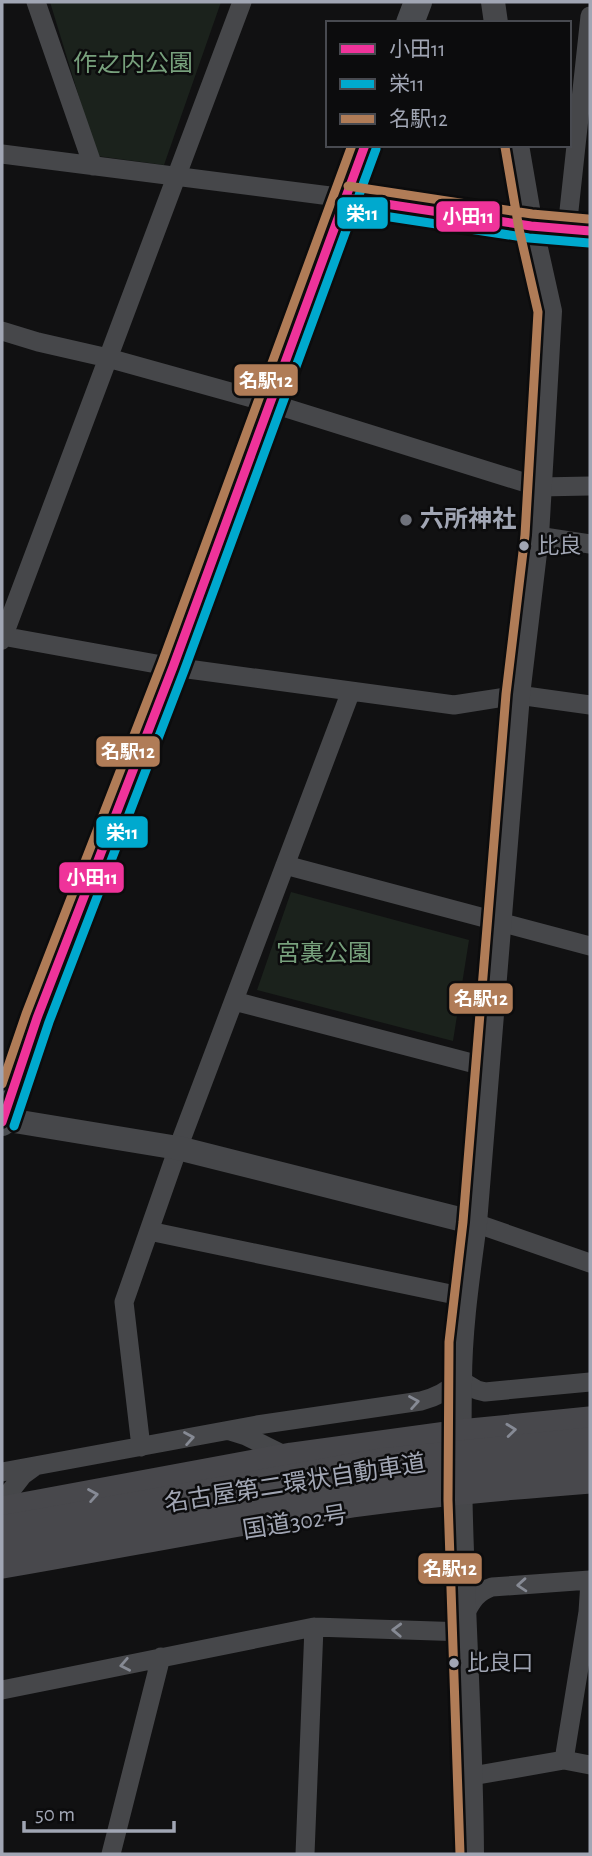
<svg xmlns="http://www.w3.org/2000/svg" width="592" height="1856" font-family="'Alegreya Sans','Noto Sans JP',sans-serif">
	<style>
		.park { fill: #1b221c }
		.lines { fill: none; stroke-linecap: round; stroke-linejoin: round }
		.minor { stroke: #46474a; stroke-width: 19 }
		.tertiary { stroke: #46474a; stroke-width: 24 }
		.secondary { stroke: #494b4f; stroke-width: 28 }
		.trunk { stroke: #48484c; stroke-width: 33 }
		.motorway-bridge { stroke: #48484c; stroke-width: 37 }
		.bus-1-casing { stroke: #0c0c0d; stroke-width: 14 }
		.bus-2-casing { stroke: #0c0c0d; stroke-width: 14 }
		.bus-3-casing { stroke: #0c0c0d; stroke-width: 14 }
		.bus-1 { stroke: #ef339a; stroke-width: 9 }
		.bus-2 { stroke: #00a9ce; stroke-width: 9 }
		.bus-3 { stroke: #b07c57; stroke-width: 9 }
		.oneway { stroke: #868a94 }
		.oneway2 { stroke: #868a95 }
		.poi-dot { fill: #6f727b; stroke: #0c0c0d; stroke-width: 2.5 }
		.bus-dot { fill: #a1a6b4; stroke: #0c0c0d; stroke-width: 2.5 }
		.labels { text-anchor: middle; dominant-baseline: central; stroke-width: 5; stroke-linejoin: round; paint-order: stroke }
		.bus-label { font-size: 22px; fill: #a1a6b4; stroke: #0c0c0d; text-anchor: start }
		.park-label { font-size: 24px; fill: #77a07c; stroke: #0c0c0d }
		.poi-label { font-size: 24px; font-weight: bold; fill: #a1a6b4; stroke: #0c0c0d; text-anchor: start }
		.street-label { font-size: 24px; fill: #a1a6b4; stroke: #0c0c0d }
		.line-badge { stroke: #0c0c0d; stroke-width: 2.5 }
		.badge-label { font-size: 19px; text-anchor: middle; font-weight: bold; fill: #fff }
	</style>
	<rect width="100%" height="100%" fill="#111112"/>
	<path class="park" d="M50,2H221L164,165L97,156Z
		M291,892L469,940L453,1041L257,990Z"/>
	<g class="lines">
		<path class="minor" d="M36,2L93,166
			M2,154L346,198L531,226L590,231
			M567,229L590,16
			M2,331L38,342L108,358L270,403L539,487L590,486
			M537,536L590,544
			M2,636L173,667L454,705L518,695L590,705
			M2,640L242,2
			M285,865L590,946
			M234,1001L487,1067
			M475,1223L590,1263
			M149,1231L465,1297
			M230,1431L246,1436L292,1459
			M141,1447L124,1302L178,1148L351,691
			M2,1472L257,1425L421,1401C437,1397 448,1391 460,1380L477,1390L485,1392L590,1382
			M2,1502L23,1475L34,1467
			M465,1614C472,1601 477,1592 492,1587L590,1580
			M2,1690L314,1627L466,1632
			M564,1760L588,1612L590,1582
			M472,1776L564,1760L590,1765
			M111,1854L161,1657
			M305,1854L314,1627"/>
		<path class="tertiary" d="M493,2L496,23
			M2,1119L178,1148L475,1223
			M472,1854C471,1697 457,1539 460,1382C460,1329 468,1276 475,1223L518,695L537,536L550,311L531,226L517,145"/>
		<path class="secondary" d="M410,23L418,2
			M2,1122L37,1018L173,667L365,145"/>
		<path class="trunk" d="M2,1513L292,1459L460,1436L590,1423"/>
		<path class="motorway-bridge" d="M2,1534L380,1467L590,1446
			M2,1560C119,1540 235,1517 352,1499C431,1488 511,1481 590,1475"/>
		<defs>
			<path id="bus-1" d="M346,198L531,226L590,231
				M2,1122L37,1018L173,667L365,145"/>
			<path id="bus-2" d="M344,210L529,238L589,243
				M14,1126L49,1022L184,671L376,149"/>
			<path id="bus-3" d="M348,186L532,214L588,219
				M2,1084L26,1014L162,663L352,145
				M460,1854L448,1500L449,1342L463,1222L506,694L525,535L538,312L519,229L505,147"/>
		</defs>
		<use href="#bus-1" class="bus-1-casing"/>
		<use href="#bus-2" class="bus-2-casing"/>
		<use href="#bus-3" class="bus-3-casing"/>
		<use href="#bus-1" class="bus-1"/>
		<use href="#bus-2" class="bus-2"/>
		<use href="#bus-3" class="bus-3"/>
	</g>
	<defs><path id="oneway-chevron" d="M-2-3.5L2.5 0L-2 3.5" fill="none" stroke-width="1.6" stroke-linecap="round" stroke-linejoin="round" transform="scale(1.75)"/></defs>
	<g class="oneway">
		<use href="#oneway-chevron" transform="translate(414 1402) rotate(-10)"/>
		<use href="#oneway-chevron" transform="translate(189 1438) rotate(-10)"/>
		<use href="#oneway-chevron" transform="translate(522 1585) rotate(176)"/>
		<use href="#oneway-chevron" transform="translate(397 1630) rotate(-178)"/>
		<use href="#oneway-chevron" transform="translate(125 1665) rotate(169)"/>
	</g>
	<g class="oneway2">
		<use href="#oneway-chevron" transform="translate(511 1430) rotate(-6)"/>
		<use href="#oneway-chevron" transform="translate(93 1495) rotate(-10)"/>
	</g>
	<circle class="poi-dot" cx="406" cy="520" r="7"/>
	<g class="bus-dot">
		<circle cx="524" cy="546" r="6"/>
		<circle cx="454" cy="1663" r="6"/>
	</g>
	<g class="labels">
		<g class="bus-label">
			<text x="537" y="546">比良</text>
			<text x="467" y="1663">比良口</text>
		</g>
		<g class="park-label">
			<text x="133" y="64">作之内公園</text>
			<text x="324" y="954">宮裏公園</text>
		</g>
		<g class="poi-label">
			<text x="420" y="520">六所神社</text>
		</g>
		<g class="street-label">
			<text transform="translate(295 1484) rotate(-9)">名古屋第二環状自動車道</text>
			<text transform="translate(295 1523) rotate(-9)">国道302号</text>
		</g>
	</g>
	<g class="line-badge">
		<rect x="336" y="196" width="53" height="34" rx="7" fill="#00a9ce"/>
		<rect x="435" y="200" width="66" height="33" rx="7" fill="#ef339a"/>
		<rect x="233" y="363" width="66" height="34" rx="7" fill="#b07c57"/>
		<rect x="95" y="735" width="66" height="33" rx="7" fill="#b07c57"/>
		<rect x="95" y="815" width="54" height="34" rx="7" fill="#00a9ce"/>
		<rect x="58" y="861" width="67" height="33" rx="7" fill="#ef339a"/>
		<rect x="448" y="982" width="66" height="33" rx="7" fill="#b07c57"/>
		<rect x="417" y="1552" width="66" height="33" rx="7" fill="#b07c57"/>
	</g>
	<g class="badge-label">
		<text x="362" y="220">栄11</text>
		<text x="468" y="223">小田11</text>
		<text x="266" y="387">名駅12</text>
		<text x="128" y="758">名駅12</text>
		<text x="122" y="839">栄11</text>
		<text x="92" y="884">小田11</text>
		<text x="481" y="1005">名駅12</text>
		<text x="450" y="1575">名駅12</text>
	</g>
	<rect width="592" height="1856" fill="none" stroke="#a1a6b4" stroke-width="7"/>
	<rect x="326" y="21" width="245" height="126" fill="#0c0c0d" stroke="#484a50" stroke-width="2"/>
	<rect x="340" y="44" width="35" height="10" fill="#ef339a" stroke="#484a50" stroke-width="2"/>
	<text x="389" y="56" font-size="21" fill="#a1a6b4">小田11</text>
	<rect x="340" y="79" width="35" height="10" fill="#00a9ce" stroke="#484a50" stroke-width="2"/>
	<text x="389" y="91" font-size="21" fill="#a1a6b4">栄11</text>
	<rect x="340" y="114" width="35" height="10" fill="#b07c57" stroke="#484a50" stroke-width="2"/>
	<text x="389" y="126" font-size="21" fill="#a1a6b4">名駅12</text>
	<path d="M24 1821v10h150v-10" fill="none" stroke="#a1a6b4" stroke-width="3.5"/>
	<text x="35" y="1821" font-size="21" fill="#a1a6b4" stroke="#0c0c0d" stroke-width="5" paint-order="stroke">50 m</text>
</svg>
